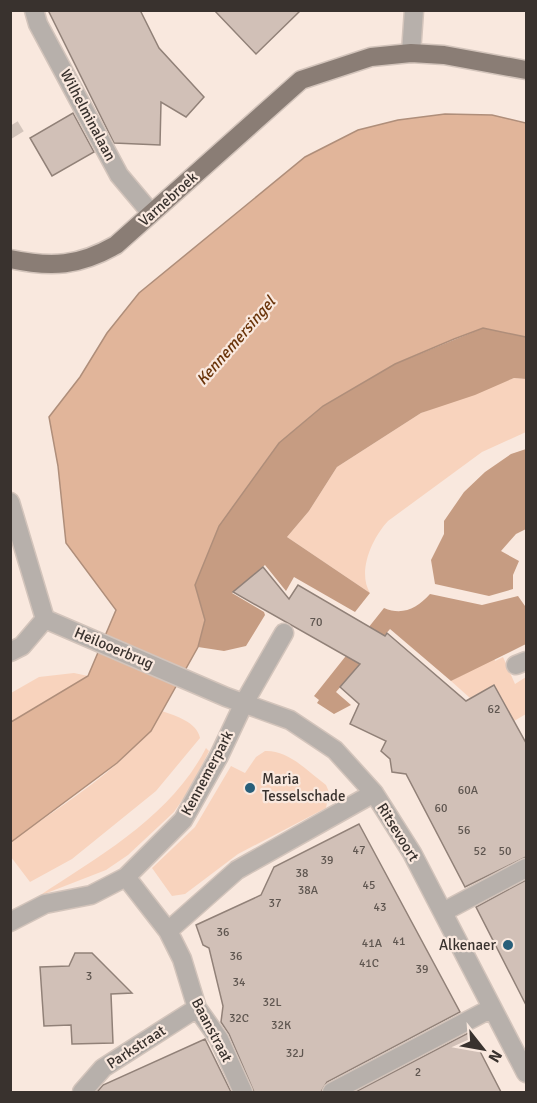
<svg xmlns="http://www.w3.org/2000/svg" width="537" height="1103" font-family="Signika,sans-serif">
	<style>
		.green { fill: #f8d3bd }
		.forest { fill: #c69c82 }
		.water { fill: #e1b59a; stroke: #af8e7a; stroke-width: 1.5 }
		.building { fill: #d1c0b7; stroke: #918178; stroke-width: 1.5 }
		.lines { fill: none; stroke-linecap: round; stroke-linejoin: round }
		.minor-tunnel { stroke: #d3c4bb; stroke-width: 18; stroke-dasharray: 18 9; stroke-linecap: butt }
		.minor-casing { stroke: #d3c4bb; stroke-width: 21 }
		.major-casing { stroke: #d3c4bb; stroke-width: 21 }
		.minor { stroke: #b7b0ab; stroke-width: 18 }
		.major { stroke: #8a7d75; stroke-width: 18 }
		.poi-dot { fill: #285f7a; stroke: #f9e8de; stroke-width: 2 }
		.labels { text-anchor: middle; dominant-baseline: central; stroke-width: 4.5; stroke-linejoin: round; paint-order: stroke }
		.number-label { font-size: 12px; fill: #5f5650 }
		.street-label { font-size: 15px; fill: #39322e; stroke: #f9e8de }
		.poi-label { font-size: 15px; fill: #39322e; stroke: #f9e8de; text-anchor: start }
		.water-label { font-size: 16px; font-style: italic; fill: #6a340a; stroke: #f9e8de }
	</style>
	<rect width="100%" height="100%" fill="#f9e8de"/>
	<path class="green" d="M514,378L526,379V432L482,452L388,521C372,538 357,572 370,593L287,537L309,511L337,467L421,413Z
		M503,657L515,684L526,677V714L514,721L494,685L470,698L451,681L494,658L495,661Z
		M74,673L88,676L11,722V693L39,677Z
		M162,711C176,716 197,722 200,738L156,791L72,859L30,882L11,857V842C60,805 132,765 162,711Z
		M206,748L209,751L190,789L174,812L128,855L106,870L39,896C101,855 171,816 206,748Z
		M265,751C289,750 307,771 326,785L329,792L326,808L238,854L185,894L172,896L152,868L195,827L231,766L245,773L256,757Z"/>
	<path class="forest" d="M483,328L526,337V379L514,378L475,395L421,413L337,467L309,511L287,537L370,593L355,612L294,577L286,591L265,565L232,593L264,612L265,615L246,646L224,651L198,647L205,620L195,585L219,525L279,443L323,406L395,364Z
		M526,449V529L516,534L501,551L519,561L513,575V589L489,596L435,584L431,560L444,534V521L464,492L485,472L511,454Z
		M430,594L482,605L518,596L525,606L526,644L451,681L390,629L336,692L351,705L334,714L317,703L319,700L314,696L384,608C403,616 417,608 430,594Z"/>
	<path class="water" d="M445,114L492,115L526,123V337L483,328L454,339L395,364L323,406L279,443L219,526L195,585L205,620L198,647L151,731L117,763L11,842V722L88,676L116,610L66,543L58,466L49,417L80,377L107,333L139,293L305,157L358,130L398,120Z"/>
	<path class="building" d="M48,10H140L159,48L204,97L186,117L161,102L160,145L114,143Z
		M214,10H301L256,54Z
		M73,113L94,152L52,176L30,138Z
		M263,567L289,599L298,585L385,636L387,633L466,701L494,685L526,743V857L465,887L406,774L392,772L390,759L381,751L386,741L350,724L359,704L340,687L360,664L233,592Z
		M359,824L460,1012L327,1082L321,1092H254L229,1034L221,1022L223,1006L209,948L203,945L196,925L261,895L274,867Z
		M526,880V1005L476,907Z
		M75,953H92L132,993L111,994L113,1043L72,1044L71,1025L44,1026L40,967L69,966Z
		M470,1032L501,1092H355Z
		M205,1039L231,1092H97L103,1085Z"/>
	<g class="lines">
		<path class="minor-tunnel" d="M10,126L16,136"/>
		<defs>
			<path id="minor" d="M34,10L38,24L119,175L151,213
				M411,53L414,10
				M10,502L45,619
				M45,619L226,697L290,720L335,750L374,793L412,853L526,1073
				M10,652L22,646L45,619
				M516,665L526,661
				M126,877L168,931L182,959L197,1008L219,1039L243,1092
				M443,912L526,868
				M10,922L45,904L91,895L126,877L183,820L219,756L244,703L284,633
				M168,931L237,870L374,793
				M82,1092L103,1068L197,1008
				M332,1092L492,1008"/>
			<path id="major" d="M10,259C52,268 79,266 116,245L301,80L371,57L411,53L444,55L526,70"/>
		</defs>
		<use href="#minor" class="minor-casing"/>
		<use href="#major" class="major-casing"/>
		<use href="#minor" class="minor"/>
		<use href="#major" class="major"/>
	</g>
	<g class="poi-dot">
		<circle cx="250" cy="788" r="6"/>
		<circle cx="508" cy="945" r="6"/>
	</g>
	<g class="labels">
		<g class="number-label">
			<text x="316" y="622">70</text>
			<text x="494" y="709">62</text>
			<text x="468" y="790">60A</text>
			<text x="441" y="808">60</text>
			<text x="464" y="830">56</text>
			<text x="359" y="850">47</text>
			<text x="480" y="851">52</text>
			<text x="505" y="851">50</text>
			<text x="327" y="860">39</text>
			<text x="302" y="873">38</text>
			<text x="369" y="885">45</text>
			<text x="308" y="890">38A</text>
			<text x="275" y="903">37</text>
			<text x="380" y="907">43</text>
			<text x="223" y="932">36</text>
			<text x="399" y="941">41</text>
			<text x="372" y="943">41A</text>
			<text x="236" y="956">36</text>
			<text x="369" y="963">41C</text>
			<text x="422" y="969">39</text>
			<text x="89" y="976">3</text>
			<text x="239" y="982">34</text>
			<text x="272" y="1002">32L</text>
			<text x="239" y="1018">32C</text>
			<text x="281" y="1025">32K</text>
			<text x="295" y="1053">32J</text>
			<text x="418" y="1072">2</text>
		</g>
		<g class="street-label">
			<text transform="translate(88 115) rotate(62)">Wilhelminalaan</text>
			<text transform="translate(168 199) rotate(-42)">Varnebroek</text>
			<text transform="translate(114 648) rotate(23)">Heilooerbrug</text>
			<text transform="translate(207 773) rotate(-62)">Kennemerpark</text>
			<text transform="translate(398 832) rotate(58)">Ritsevoort</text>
			<text transform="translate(212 1030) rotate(62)">Baanstraat</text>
			<text transform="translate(136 1047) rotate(-33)">Parkstraat</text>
		</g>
		<g class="poi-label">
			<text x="262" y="779">Maria<tspan x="262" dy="17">Tesselschade</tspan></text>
			<text x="496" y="945" text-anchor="end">Alkenaer</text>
		</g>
		<g class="water-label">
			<text transform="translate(236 341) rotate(-49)">Kennemersingel</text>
		</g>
	</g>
	<rect width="537" height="1103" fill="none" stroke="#39322e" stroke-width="24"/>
	<g transform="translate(483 1049) rotate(121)" stroke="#f9e8de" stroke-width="4.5" paint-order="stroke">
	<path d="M0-4.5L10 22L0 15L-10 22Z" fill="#39322e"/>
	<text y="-9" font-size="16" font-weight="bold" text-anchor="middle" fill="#39322e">N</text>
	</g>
</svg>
